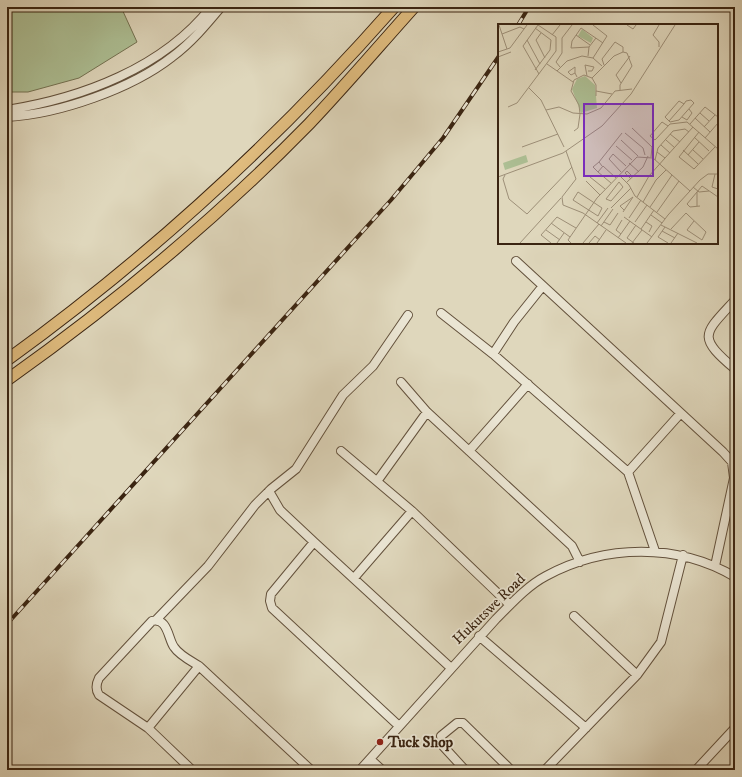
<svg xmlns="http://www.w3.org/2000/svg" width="742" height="777" font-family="'IM FELL DW Pica',serif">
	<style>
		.green { fill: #adbf94; stroke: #747252 }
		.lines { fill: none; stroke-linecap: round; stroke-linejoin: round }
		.minor-casing { stroke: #63513c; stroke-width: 10 }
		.highway-casing { stroke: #3a2411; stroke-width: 13 }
		.minor { stroke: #eae5d3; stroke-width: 8 }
		.highway { stroke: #e0bc7e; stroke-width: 11 }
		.rail-casing { stroke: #3a2411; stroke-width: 4 }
		.rail { stroke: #eae5d3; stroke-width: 2.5; stroke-dasharray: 8; stroke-linecap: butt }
		.poi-dot { fill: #8f2418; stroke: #eae5d3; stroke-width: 1.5 }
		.labels { text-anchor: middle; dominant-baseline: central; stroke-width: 3.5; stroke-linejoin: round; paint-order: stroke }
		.street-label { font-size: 15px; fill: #3a2411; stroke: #eae5d3 }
		.poi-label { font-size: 15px; font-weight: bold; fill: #3a2411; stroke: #eae5d3; text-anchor: start }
		.inset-road { fill: none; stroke: #9d8f78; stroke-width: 1 }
		.view { fill: #7b2cbf; fill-opacity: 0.15; stroke: #7b2cbf; stroke-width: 2 }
		.inset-edge { fill: none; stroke: #3a2411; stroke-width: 2 }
	</style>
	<rect width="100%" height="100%" fill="#dfd7bc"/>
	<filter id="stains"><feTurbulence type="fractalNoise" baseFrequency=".005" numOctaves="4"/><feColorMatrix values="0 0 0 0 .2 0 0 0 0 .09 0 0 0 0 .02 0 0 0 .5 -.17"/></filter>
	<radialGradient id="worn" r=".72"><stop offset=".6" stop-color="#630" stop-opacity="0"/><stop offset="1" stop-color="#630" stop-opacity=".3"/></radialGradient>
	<path class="green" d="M7,7H121L137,42L79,78L28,92H7Z"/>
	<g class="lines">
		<defs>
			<path id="minor" d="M7,110C82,98 163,68 211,7
				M7,117C59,114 131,89 172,57C191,43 206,25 221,7
				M516,261L723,452L732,462L734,478L715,566
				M735,300C704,334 696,336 735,369
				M441,313L493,354L628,472L655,551
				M493,354L514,322L542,287
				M401,382L427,412L572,546L580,562
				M341,451L412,511L510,605
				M469,451L528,384
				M628,472L680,414
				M378,480L427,412
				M269,491L280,510L314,542
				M354,578L412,511
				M574,616L637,675
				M156,620L208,566L255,505L271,489L296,469L343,395L373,366L408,315
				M479,636L586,728
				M399,726L272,608L270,601L271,594L314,542L451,668
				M148,728L99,695C95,689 96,684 99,678L152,621C168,617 168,639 174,647C179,655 191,661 199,666
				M370,759L382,770
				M192,770L148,728L199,666L311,770
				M360,770L496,619C511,604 527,586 546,576C605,544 678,543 735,577
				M465,770L443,746L441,736L457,723H463L511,770
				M545,770L637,675L661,642L683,555
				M696,770L735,728"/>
			<path id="highway" d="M7,360C151,256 277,140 394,7
				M7,380C114,304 217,218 309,124C345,86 379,46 414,7"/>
		</defs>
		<use href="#minor" class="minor-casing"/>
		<use href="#highway" class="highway-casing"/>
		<use href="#minor" class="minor"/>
		<use href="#highway" class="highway"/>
		<defs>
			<path id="rail" d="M518,25L529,7
				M7,624L391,200L443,138L499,56"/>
		</defs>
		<use href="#rail" class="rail-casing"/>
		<use href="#rail" class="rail"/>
	</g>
	<circle class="poi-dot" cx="380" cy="742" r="4"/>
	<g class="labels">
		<g class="street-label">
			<text transform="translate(489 609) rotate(-44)">Hukutswe Road</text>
		</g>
		<g class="poi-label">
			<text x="388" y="742">Tuck Shop</text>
		</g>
	</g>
	<g transform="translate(498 24)">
		<rect width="220" height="220" fill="#dfd7bc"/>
		<path d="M84,5L95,14L93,19L80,12ZM87,52L97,61L99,84L83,89L74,65L79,55ZM28,131L30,138L7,146L5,139Z" fill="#adbf94"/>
		<path class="inset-road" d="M1,1L9,25M40,1L25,22L41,50M129,1L135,5L138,1M37,4L53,16L52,26L37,46M43,9L38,16L47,34M4,10L22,3L26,5M54,11L62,1M78,11L92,21M29,16L42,40M91,23L73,24L74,17L83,4L105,19M161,23V18L155,11L161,1M0,28L12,24L29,1M90,32L91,23L98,14M0,33L13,28M95,34L109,12L95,1M49,40L75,58M106,41L104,35L117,18L125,23V28M62,43L58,38L64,29V14L74,1M59,47L69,37L84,32L95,34L104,42M77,49V43L70,48L73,51L77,49L79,53M89,52L87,41L96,43L94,47H90M94,54L116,32L125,28L129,29L134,42L122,61V66M123,59L118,51L132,32M31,64L43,76L66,123M98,67L114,70M10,83L19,79L58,27V13L40,1M48,86L61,83L75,89L89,90L103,84L117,67L134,65M202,89L211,97M184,93L189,96L194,89L191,85M197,94L212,108M171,97L186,80L188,77L193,76L196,79L181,96L172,98L167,93L181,77L186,80M192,100L207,83L220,93M170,102L164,98L152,112L157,116L172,100L189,98L220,125M206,103L217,91M134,104L154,123L153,133M76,107L80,104L82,90L81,81L73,67L76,56L86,51L94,54L98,61V72M201,108L181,133L196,145L217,123M127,109L145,124L147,131M172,110L182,118M196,113L211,127M207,114L220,99M123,116L140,132M168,116L177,124M163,121L172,129M118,122L134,136M24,123L60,110M185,126L200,140M195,126L205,135M68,127L78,155L64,173L65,181L85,189L128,219M159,128L167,134L195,103M190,131L201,118M157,136L160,124L175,107L187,105L191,108M101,138L124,109M131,139L141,148M100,148L95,143L101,138L104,142M123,148L111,135L115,130L128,142M217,150L214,163L220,165M7,151L5,155L11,175L29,190L74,143M121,151L131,161L137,172L167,195M0,153L65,129L104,102L133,70L177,1M92,153L107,165M133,155L127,149L129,147L135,153M88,157L102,171M121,158L125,163L113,177L108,175ZM129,158L145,143L150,132M113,159L100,148L105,142L118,154M195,163L201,168L211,167M80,168L104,184L100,192L75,176ZM199,168V182M139,173L151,152L167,134M145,178L158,156L168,146M202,182L192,183L189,180L204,162L220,173M152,183L174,151M113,184L133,164M126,186L122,182L135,173M125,188L135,173M159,188L181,157M153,191L164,199M126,193L154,213M131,194L143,176M106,198L112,201L120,189M137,198L149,181M148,198L154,202L151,208M53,199L72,213M99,199L110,184M163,201L199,219M103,202L115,185M167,203L160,213L170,219M143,205L156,186M173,205L188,189L189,190L208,208L204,216L189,206L196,197M48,206L62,216M164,207L177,214M123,210L118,206L124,196M120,214L132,197M22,219L63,174M53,219L43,211L59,193L78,204M59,219L66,209M73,219L70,216L99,174L139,133L155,134L192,167M85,219L101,200M91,219L97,212L102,216M99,219L108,206M134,219L144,206M136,219L129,214L138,201M149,219L170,191L202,156L210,150H220M173,219L180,209"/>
		<path class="view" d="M86,80H155V152H86Z"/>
		<rect width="220" height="220" class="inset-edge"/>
	</g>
	<rect width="742" height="777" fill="none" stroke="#dfd7bc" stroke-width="24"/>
	<rect x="8" y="8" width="726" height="761" fill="none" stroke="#3a2411" stroke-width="2"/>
	<rect x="12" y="12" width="718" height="753" fill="none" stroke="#3a2411"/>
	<rect width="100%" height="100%" filter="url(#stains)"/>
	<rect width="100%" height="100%" fill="url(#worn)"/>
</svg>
